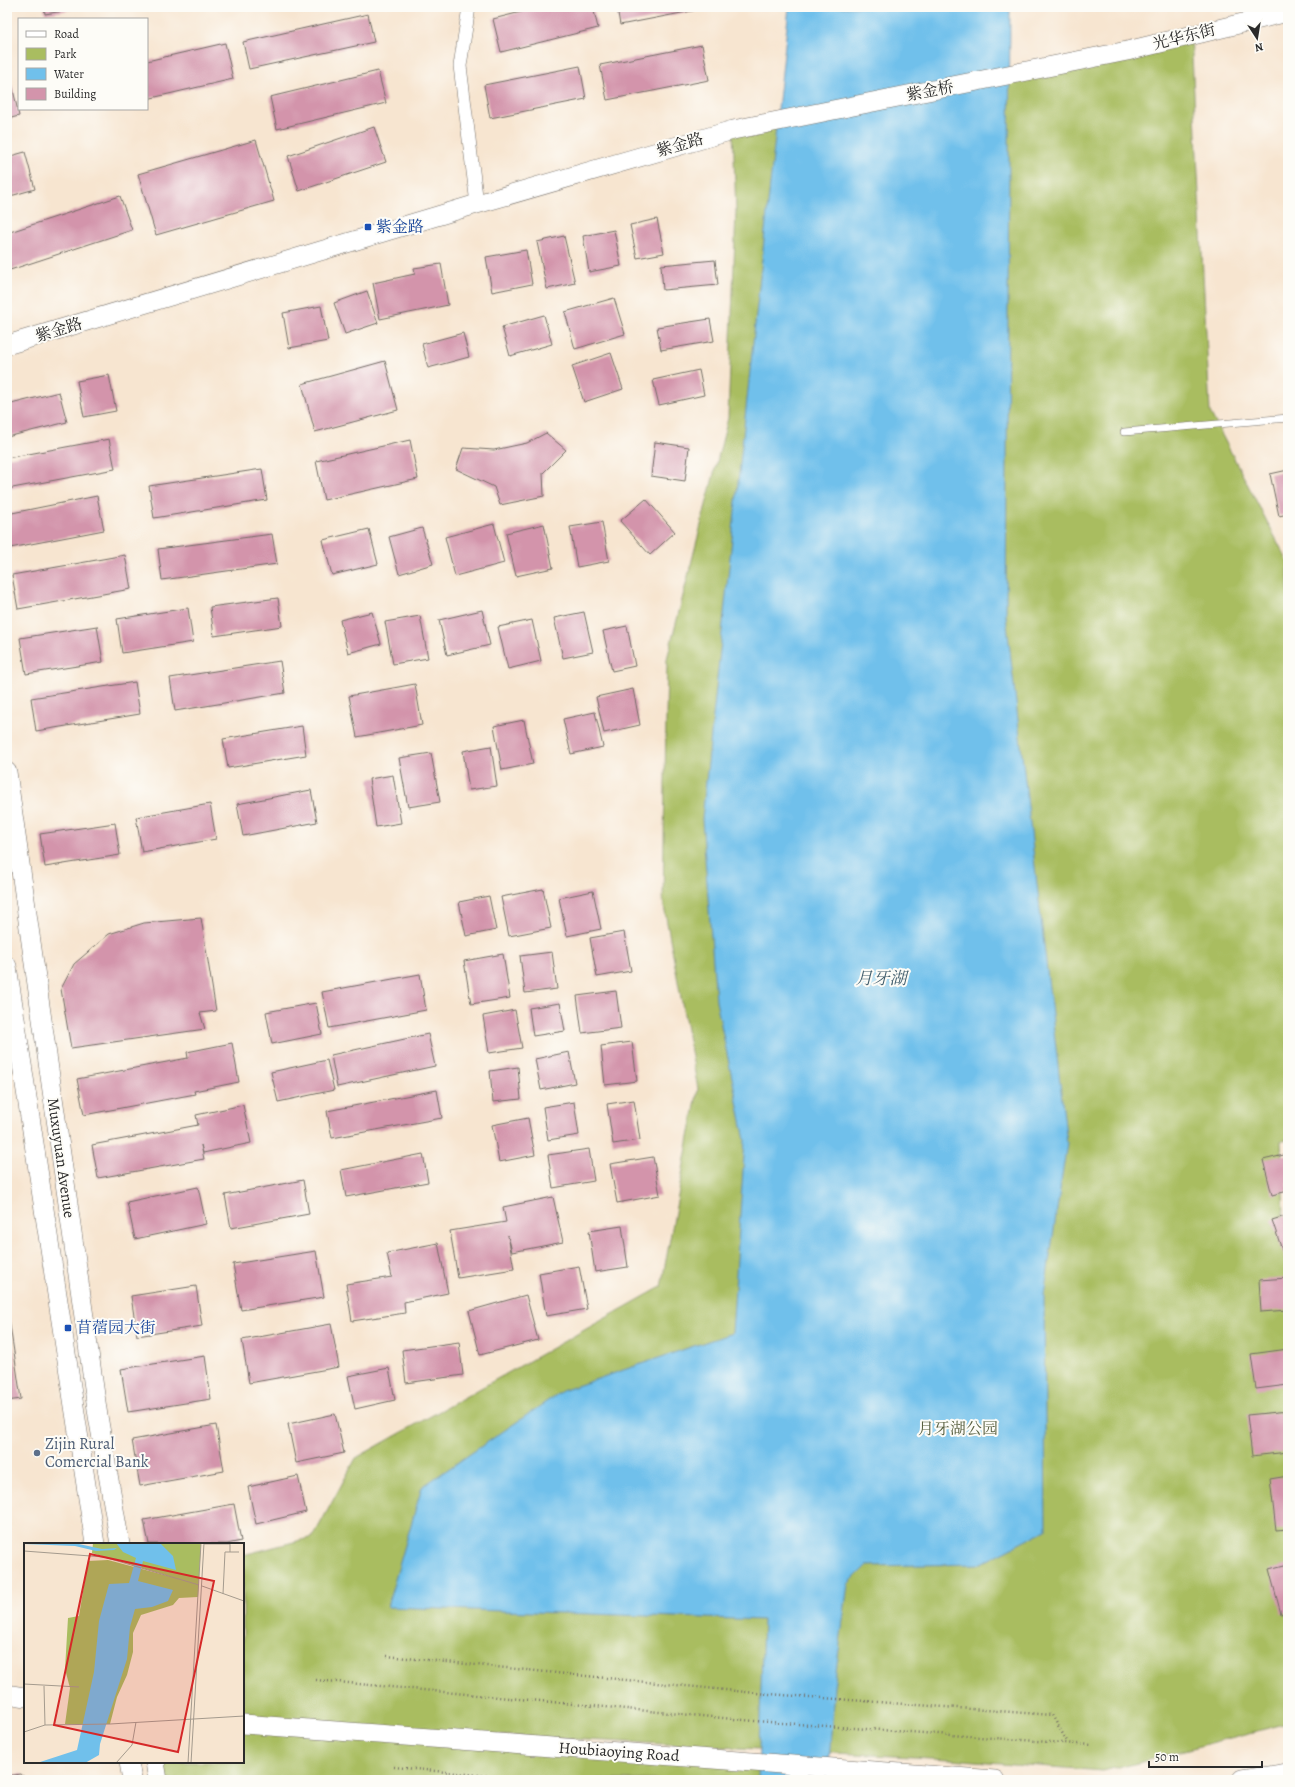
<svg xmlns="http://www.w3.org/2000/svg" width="1295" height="1787" font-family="Alegreya,'Noto Serif SC',serif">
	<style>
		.green { fill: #a9bd60; stroke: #6a7446 }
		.water { fill: #70c0eb; stroke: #4e768b }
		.building { fill: #d394ab }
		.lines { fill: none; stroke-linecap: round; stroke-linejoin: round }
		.lane-casing { stroke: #726c65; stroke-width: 8 }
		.street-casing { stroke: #726c65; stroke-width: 14 }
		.secondary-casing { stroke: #726c65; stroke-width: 20 }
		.path { stroke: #726c65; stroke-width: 2.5; stroke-dasharray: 1 3; stroke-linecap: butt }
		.lane { stroke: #fff; stroke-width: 7 }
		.street { stroke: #fff; stroke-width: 13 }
		.secondary { stroke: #fff; stroke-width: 19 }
		.transit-dot { fill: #1a4fb4; stroke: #fdfcf7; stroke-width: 1.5 }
		.service-dot { fill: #5c6f8a; stroke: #fdfcf7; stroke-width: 1.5 }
		.labels { text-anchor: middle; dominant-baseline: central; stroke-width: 4; stroke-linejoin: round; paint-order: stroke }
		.street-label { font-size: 16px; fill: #2b2b2b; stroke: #fdfcf7 }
		.transit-label { font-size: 16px; fill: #164399; stroke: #fdfcf7; text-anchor: start }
		.park-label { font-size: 16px; fill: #575e3e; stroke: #fdfcf7 }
		.service-label { font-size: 16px; fill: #4e5e75; stroke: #fdfcf7; text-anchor: start }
		.water-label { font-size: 17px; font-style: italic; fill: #435f6e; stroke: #fdfcf7 }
		.inset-road { fill: none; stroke: #a59b8e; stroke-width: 1 }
		.view { fill: #d62828; fill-opacity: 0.15; stroke: #d62828; stroke-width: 2 }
		.inset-edge { fill: none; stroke: #2b2b2b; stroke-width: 2 }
	</style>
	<rect width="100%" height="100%" fill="#fdfcf7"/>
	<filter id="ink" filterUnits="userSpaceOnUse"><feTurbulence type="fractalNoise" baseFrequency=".025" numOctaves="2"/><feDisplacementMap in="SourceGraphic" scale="8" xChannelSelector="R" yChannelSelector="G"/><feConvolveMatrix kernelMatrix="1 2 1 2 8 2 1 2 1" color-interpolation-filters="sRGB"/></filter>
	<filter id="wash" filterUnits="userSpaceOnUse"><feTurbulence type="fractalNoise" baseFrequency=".012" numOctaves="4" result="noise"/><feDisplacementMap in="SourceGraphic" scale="16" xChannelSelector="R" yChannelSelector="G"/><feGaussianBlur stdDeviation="0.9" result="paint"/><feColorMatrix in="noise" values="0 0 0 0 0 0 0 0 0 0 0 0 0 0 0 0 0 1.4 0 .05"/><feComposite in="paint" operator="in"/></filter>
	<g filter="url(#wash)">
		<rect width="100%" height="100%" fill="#f7e5d0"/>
		<path class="green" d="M1191,35L1210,412L1288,562V1139L1281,1141L1288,1311V1723L1103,1771L950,1759L243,1722V1555L313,1537L356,1458L661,1287L698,1089L663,901L667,659L728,418L736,212L733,130Z
			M243,1724L995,1780H158L155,1762H243Z"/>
		<path class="water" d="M789,7H1010L1006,616L1067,1143L1044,1296L1046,1530L980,1564L866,1566L848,1584L834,1687L828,1780H758L763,1620L387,1607L422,1487L562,1391L732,1333L745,1140L716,1001L702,819Z"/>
		<g id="blocks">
			<path class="building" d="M44,7H81V8L45,14Z
				M541,7H593L598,28L501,52L493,19Z
				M617,7H707V8L620,25Z
				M368,14L374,42L249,69L243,42Z
				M225,43L233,79L147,99V61Z
				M702,45L709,80L607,100L600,65Z
				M580,66L586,99L490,118L484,85Z
				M378,71L386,103L277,129L270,97Z
				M12,85L19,116L7,119V86Z
				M374,127L386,162L299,191L288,156Z
				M256,140L274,201L156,235L138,174Z
				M25,152L35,189L7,197V157Z
				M120,196L132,230L7,271V233Z
				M657,219L664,253L637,258L630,225Z
				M614,230L621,266L589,272L583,236Z
				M564,236L575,283L547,289L537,242Z
				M526,250L532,284L492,292L486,257Z
				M715,260L718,285L663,290L661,265Z
				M441,264L448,305L380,319L373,283L415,274L414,268Z
				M367,291L378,323L345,334L334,303Z
				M614,298L625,334L575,349L565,312Z
				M321,306L328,341L289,348L283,313Z
				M544,315L552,344L510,356L502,327Z
				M710,319L714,341L661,350L657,327Z
				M463,333L469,357L428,368L422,344Z
				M611,353L623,389L584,402L572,366Z
				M385,361L398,410L315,432L302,384Z
				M699,370L704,395L659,405L653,380Z
				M109,375L116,411L84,417L77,381Z
				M59,392L67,422L7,437V405Z
				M546,433L566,450L543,473L544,496L500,505L494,487L456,469L463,448L494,450L527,443Z
				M109,439L115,469L7,489V458Z
				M410,440L418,479L324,500L316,461Z
				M655,442L689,447L685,481L651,476Z
				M262,469L267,500L154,518L149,486Z
				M1288,470V514L1279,516L1270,474Z
				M97,496L104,530L10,548L7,531V514Z
				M646,499L675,532L650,555L620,521Z
				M602,522L609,561L577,567L570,527Z
				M494,524L504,563L455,576L445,537Z
				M544,524L553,568L516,576L506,533Z
				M422,528L433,564L399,574L389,537Z
				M369,529L378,564L332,575L323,540Z
				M272,534L277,564L162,580L158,549Z
				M125,555L131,589L18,609L12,575Z
				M278,598L282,626L214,636L210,607Z
				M188,608L193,642L122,653L117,619Z
				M482,610L490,645L447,655L439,620Z
				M372,612L381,644L348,653L340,620Z
				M584,612L593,652L563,658L554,618Z
				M420,616L428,658L393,664L385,622Z
				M532,620L541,661L508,669L498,627Z
				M97,626L103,662L26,674L20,638Z
				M627,626L635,666L612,671L603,631Z
				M280,661L285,693L175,711L170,678Z
				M135,682L140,714L36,731L31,698Z
				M415,684L422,725L357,737L349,696Z
				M633,689L640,725L604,733L596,697Z
				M595,712L603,747L571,754L563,719Z
				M524,720L533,764L502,770L494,726Z
				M302,726L306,755L228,768L223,739Z
				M491,746L497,786L469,790L463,751Z
				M431,753L440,802L408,807L399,758Z
				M393,775L401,823L376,827L369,779Z
				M311,790L317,822L243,836L237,804Z
				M210,804L216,839L142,852L136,817Z
				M115,823L120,855L45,867L40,834Z
				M543,889L551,928L509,936L501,897Z
				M593,891L601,929L567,936L559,898Z
				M489,896L496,930L466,936L459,902Z
				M201,918L216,1011L200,1013L205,1029L71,1048L61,989L74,964L109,934L144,923Z
				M624,932L631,971L597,977L590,938Z
				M552,952L557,989L525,993L520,956Z
				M503,954L510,998L471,1004L464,961Z
				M420,974L426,1010L329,1028L322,992Z
				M616,991L621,1028L582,1033L577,996Z
				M316,1003L322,1034L272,1044L266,1012Z
				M560,1003L565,1031L533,1036L529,1008Z
				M515,1010L522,1048L489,1053L483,1016Z
				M428,1034L435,1066L337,1087L331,1055Z
				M632,1042L637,1081L605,1085L601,1046Z
				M232,1043L239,1082L194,1091L195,1094L84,1115L77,1079L188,1058L187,1052Z
				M569,1052L575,1083L541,1090L535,1059Z
				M327,1060L334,1090L278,1102L271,1072Z
				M518,1067L521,1099L493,1102L490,1071Z
				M437,1090L442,1118L332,1138L327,1111Z
				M634,1100L640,1140L613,1144L607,1104Z
				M574,1102L579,1135L548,1140L543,1107Z
				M243,1105L251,1143L203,1153L201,1145L204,1159L98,1178L92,1145L198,1125L196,1115Z
				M528,1118L535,1155L499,1162L492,1125Z
				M589,1149L594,1181L553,1188L548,1155Z
				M423,1154L428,1182L346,1197L341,1170Z
				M1288,1154V1191L1272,1195L1263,1160Z
				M653,1157L660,1195L617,1203L610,1164Z
				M303,1180L309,1214L231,1228L225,1195Z
				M198,1187L206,1224L135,1239L127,1202Z
				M553,1197L563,1242L512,1252L508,1235L514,1269L458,1278L450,1231L506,1222L503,1207Z
				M1288,1215V1258L1285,1259L1272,1220Z
				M622,1226L628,1267L595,1272L589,1231Z
				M438,1243L448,1293L404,1302L405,1313L352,1321L346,1284L392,1277L387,1253Z
				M316,1251L324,1297L241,1310L233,1264Z
				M579,1266L587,1309L546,1316L539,1273Z
				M1288,1278V1310L1261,1312L1259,1280Z
				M196,1286L202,1326L137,1336L131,1296Z
				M526,1295L538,1340L480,1355L469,1311Z
				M7,1305L21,1399L7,1401Z
				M331,1324L339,1367L249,1383L242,1340Z
				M459,1342L463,1375L406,1383L402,1350Z
				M1288,1349V1385L1256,1389L1251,1354Z
				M205,1356L211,1399L128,1412L121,1369Z
				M389,1368L395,1400L355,1409L348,1376Z
				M1288,1411V1452L1252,1456L1247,1415Z
				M335,1414L344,1453L296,1463L288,1424Z
				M216,1425L224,1471L140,1486L132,1440Z
				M298,1476L306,1512L256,1524L248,1487Z
				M1288,1476V1529L1276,1530L1270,1479Z
				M234,1504L241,1541L227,1544H149L144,1520Z
				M1288,1564V1612L1281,1614L1269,1569Z
				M21,1774L28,1780H7V1776Z"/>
		</g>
	</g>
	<g filter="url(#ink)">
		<use href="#blocks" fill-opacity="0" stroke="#726c65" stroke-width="1"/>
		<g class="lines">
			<defs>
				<path id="lane" d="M1124,432L1288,418"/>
				<path id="street" d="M469,7L460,66L477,204"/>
				<path id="secondary" d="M7,345L477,204L733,130L1127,51L1288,12
					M7,772L98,1416L120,1544
					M7,966L95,1544
					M7,1694L25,1697
					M243,1724L995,1780
					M129,1762L132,1780
					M155,1762L158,1780
					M1242,1780L1288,1773"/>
			</defs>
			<use href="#lane" class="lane-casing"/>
			<use href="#street" class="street-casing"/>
			<use href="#secondary" class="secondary-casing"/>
			<path class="path" d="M387,1656L756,1693L1052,1715L1068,1743
				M316,1680L755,1721L1092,1745
				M394,1767L530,1780"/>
			<use href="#lane" class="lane"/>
			<use href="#street" class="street"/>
			<use href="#secondary" class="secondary"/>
		</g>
	</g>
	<g class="transit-dot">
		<rect x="364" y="223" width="8" height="8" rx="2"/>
		<rect x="64" y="1324" width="8" height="8" rx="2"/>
	</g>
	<circle class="service-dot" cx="37" cy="1453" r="4"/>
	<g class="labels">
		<g class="street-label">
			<text transform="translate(1184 37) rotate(-14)">光华东街</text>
			<text transform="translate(930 91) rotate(-11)">紫金桥</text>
			<text transform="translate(680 145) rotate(-16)">紫金路</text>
			<text transform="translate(59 330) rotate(-17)">紫金路</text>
			<text transform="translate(61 1158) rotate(82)">Muxuyuan Avenue</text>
			<text transform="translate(619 1752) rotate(4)">Houbiaoying Road</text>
		</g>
		<g class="transit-label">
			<text x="376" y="227">紫金路</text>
			<text x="76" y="1328">苜蓿园大街</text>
		</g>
		<g class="park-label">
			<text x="958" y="1429">月牙湖公园</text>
		</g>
		<g class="service-label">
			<text x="45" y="1444">Zijin Rural<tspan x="45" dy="18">Comercial Bank</tspan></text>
		</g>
		<g class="water-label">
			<text x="881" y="978">月牙湖</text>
		</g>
	</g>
	<g transform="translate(24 1543)">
		<rect width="220" height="220" fill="#f7e5d0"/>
		<path d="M69,0H177L174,54L155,55L149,62L117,72L109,90V109L103,132L93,154L86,181H41L46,145L41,126L44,75L55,73L64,18L84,17L148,34L68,10Z" fill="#a9bd60"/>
		<path d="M92,0H136L149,13L152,27L119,18L114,38L149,47L144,58L128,64L111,66L106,84L103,116L76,201L75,212L61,220H13L53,207L70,129L75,78L85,41L105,40L112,15L99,9ZM0,1H55L78,6L93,5L90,7L72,8L51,3Z" fill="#70c0eb"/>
		<path class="inset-road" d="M180,1H206V9M0,8L80,14L175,42M178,43L220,58M199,51L201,9H215M0,141L55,144M20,143L21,182M0,189L21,182L86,181L220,173M92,220L108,202L112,179M164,220L177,0M167,220L180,0"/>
		<path class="view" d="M66,11L190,38L154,209L30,182Z"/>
		<rect width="220" height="220" class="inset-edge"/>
	</g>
	<rect width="1295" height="1787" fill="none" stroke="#fdfcf7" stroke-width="24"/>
	<rect x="18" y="18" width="130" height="92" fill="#fdfcf7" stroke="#a9a8a5"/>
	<rect x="26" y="31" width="20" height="6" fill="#ffffff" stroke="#a9a8a5"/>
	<text x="54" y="38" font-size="12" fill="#2b2b2b">Road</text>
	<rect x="26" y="48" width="20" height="12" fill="#a9bd60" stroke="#a9a8a5"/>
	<text x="54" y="58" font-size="12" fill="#2b2b2b">Park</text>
	<rect x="26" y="68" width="20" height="12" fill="#70c0eb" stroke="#a9a8a5"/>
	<text x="54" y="78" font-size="12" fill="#2b2b2b">Water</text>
	<rect x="26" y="88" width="20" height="12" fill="#d394ab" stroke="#a9a8a5"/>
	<text x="54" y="98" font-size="12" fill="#2b2b2b">Building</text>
	<g transform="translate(1257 38) rotate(168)" stroke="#fdfcf7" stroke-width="3" paint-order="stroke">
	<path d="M0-3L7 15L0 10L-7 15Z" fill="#2b2b2b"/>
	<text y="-6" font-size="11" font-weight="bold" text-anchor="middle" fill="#2b2b2b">N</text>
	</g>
	<path d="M1149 1761v6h113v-6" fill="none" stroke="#2b2b2b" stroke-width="2"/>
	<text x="1155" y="1761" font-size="12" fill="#2b2b2b" stroke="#fdfcf7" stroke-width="3" paint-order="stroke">50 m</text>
</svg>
